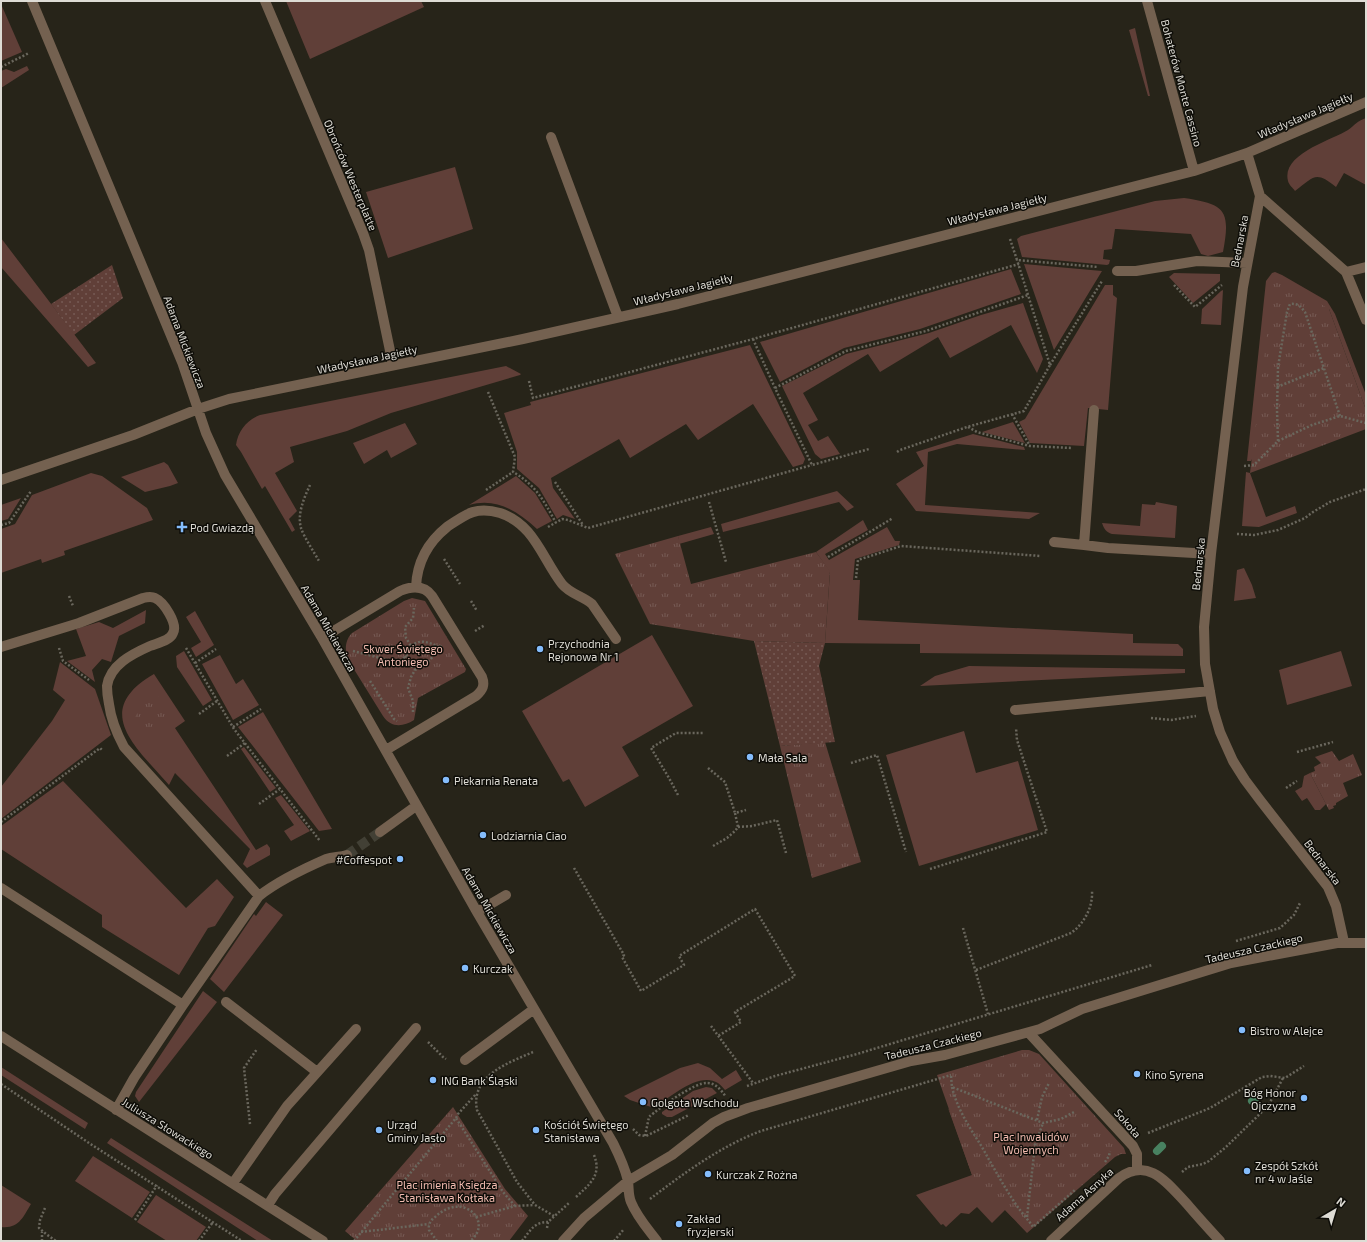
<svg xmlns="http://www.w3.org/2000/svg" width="1367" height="1242" font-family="'Exo 2',sans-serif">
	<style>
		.grass { fill: #603f38 }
		.park { fill: url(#park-tufts) }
		.garden { fill: url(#garden-dots) }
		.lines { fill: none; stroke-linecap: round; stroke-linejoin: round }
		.stream { stroke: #488160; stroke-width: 8 }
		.minor-tunnel { stroke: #424035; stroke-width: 10; stroke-dasharray: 10 5; stroke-linecap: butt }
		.path { stroke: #6a675d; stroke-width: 2.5; stroke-dasharray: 2 2; stroke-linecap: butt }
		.minor { stroke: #746150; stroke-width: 10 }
		.poi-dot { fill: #84bcfb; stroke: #0e0d08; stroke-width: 1.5 }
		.labels { text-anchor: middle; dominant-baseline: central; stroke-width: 3; stroke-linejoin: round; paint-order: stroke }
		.street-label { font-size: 11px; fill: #dedcd5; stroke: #0e0d08 }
		.poi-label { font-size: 11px; fill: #dedcd5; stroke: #0e0d08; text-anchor: start }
		.park-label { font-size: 11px; fill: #f3bcb1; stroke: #0e0d08 }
	</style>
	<defs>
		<pattern id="park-tufts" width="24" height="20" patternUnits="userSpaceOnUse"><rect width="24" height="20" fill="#603f38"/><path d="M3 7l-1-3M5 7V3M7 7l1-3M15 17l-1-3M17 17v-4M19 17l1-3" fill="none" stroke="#765a54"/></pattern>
		<pattern id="garden-dots" width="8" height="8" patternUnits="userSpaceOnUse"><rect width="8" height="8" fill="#603f38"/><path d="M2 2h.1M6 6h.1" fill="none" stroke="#765a54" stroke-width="1.8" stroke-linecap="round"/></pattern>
	</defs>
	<rect width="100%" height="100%" fill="#272419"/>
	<path class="grass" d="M286,1H421L424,7L310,59Z
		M1,4L22,52L1,61Z
		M1135,28L1150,96H1148L1129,30Z
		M27,66L29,70L1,88V71L6,69L14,72Z
		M1366,118V185L1344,173L1336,187C1315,170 1314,177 1295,191C1293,188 1289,185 1288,181C1281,154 1332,140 1348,130C1355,125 1357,121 1366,118Z
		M455,167L473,229L388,258L366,192Z
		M1184,198C1225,204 1231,210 1223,252L1208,256L1201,254L1191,234L1117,229H1115L1112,249L1104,250L1103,259L1110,260L1109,264L1107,265L1022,257L1017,239L1021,236L1155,201Z
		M1,238L96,363L88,367L1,267Z
		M1024,264L1102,271L1054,350Z
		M1011,269L1021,294L920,329L844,348L780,382L760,342Z
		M1275,272L1282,275L1327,301L1335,314L1366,395V410L1329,309L1251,461H1247L1266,281L1272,273Z
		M1174,273L1220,274V281L1193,303L1169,277Z
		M1105,285H1113V295L1117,298L1108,410L1088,408L1084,446L1030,443L1019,422L1025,419Z
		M1223,290L1221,325L1201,324L1202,309L1221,291Z
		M1023,303L1043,359L1037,373L1011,325L950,358L938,337L880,372L868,354L803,393L818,420L808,425L818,441L828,436L840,454L821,459L815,454L782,386L846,354L929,333L981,315Z
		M750,345L805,459L803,464L793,467L753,404L698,440L686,424L630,458L619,439L551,478L553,488L575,519L563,515L557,519L539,488L517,469V452L504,413L531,405L530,402Z
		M506,366L521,374L520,375L391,413L347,431L290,447L294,462L275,473L297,511L289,519L295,530L292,532L265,486L262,489L241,452L236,445C238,431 247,420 260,415Z
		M1013,422L1025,443L982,432Z
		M405,423L417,444L391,458L387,450L364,464L353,443Z
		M973,434L1024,447L1025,450L957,444L928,452L925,505L1040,513L1029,519L916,511L896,484L924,466L916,452Z
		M164,462L168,465L178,483L170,486L145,492L121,477Z
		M1246,472L1250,473L1266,517L1295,506L1297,513L1259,527L1242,526Z
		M91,473L102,476L147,508L153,520L64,551L65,555L42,563L41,559L1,573V529L15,524L32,495Z
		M516,476L535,493L552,521L537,529C517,511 496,497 469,505Z
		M837,491L854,507L847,511L839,502L723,532L721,524Z
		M21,498L8,519L1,521V505Z
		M1156,502L1177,506L1175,538L1112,534C1106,532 1104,529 1102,523L1140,526L1142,504L1155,505Z
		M863,520L868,530L825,554L829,560L887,527L895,541H900L899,545L855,559L853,580H860L858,620L1133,634V643L1178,644L1183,649V656L920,653V644L825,643L830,572L816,552Z
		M711,527L714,534L679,544L678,536Z
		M1244,568L1252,585L1256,598L1234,601L1237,570Z
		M146,610L145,623L119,636L111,662L102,659L92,670L95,682L67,661L86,656L76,629L99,622L113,628Z
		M195,611L214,645L196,657L191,648L201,642L186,617Z
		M652,635L693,706L622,747L639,776L585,807L569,779L563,782L522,711Z
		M184,651L212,700L203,706L177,667L176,656Z
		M1341,651L1352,686L1287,705L1279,670Z
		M220,655L236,684L243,679L259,705L233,720L202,664Z
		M60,662L95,689L111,735L1,819V787L52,721L65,700L53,690Z
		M969,666L1185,669V673L920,686L935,676Z
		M154,674L185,721L175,728L256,850L267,844L270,848V855L247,868L243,864L250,849L175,773L169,785C137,748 90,711 154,674Z
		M263,712L332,829L319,831L238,727Z
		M964,731L976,773L1018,761L1038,830L919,866L886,755Z
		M244,747L276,788L270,792L241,749Z
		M1310,773L1326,804L1320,810H1315L1307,798L1302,801L1295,791L1302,787L1304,776Z
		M63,781L186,908L217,879L234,897L215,926L208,928L179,975L102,927V915L1,849V826Z
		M281,795L310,831L291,841L284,831L294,825L275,798Z
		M266,902L283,915L224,992L210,979L254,914L256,916Z
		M203,991L217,1002L139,1102L135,1096L136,1092Z
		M698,1063L710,1068L722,1079L736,1070L742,1080L725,1090C723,1088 721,1085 718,1083C699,1071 670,1097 654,1108L630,1100L624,1096L680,1068Z
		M1,1067L88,1123L85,1129L1,1075Z
		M706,1087L712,1088L717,1093L672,1117H667L662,1114V1112L693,1091Z
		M948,1108L1014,1219L1005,1210L992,1223L977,1207L969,1214L961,1213L946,1227L943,1224L941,1225L916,1195L972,1175Z
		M111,1138L273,1241H258L107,1143Z
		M93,1156L150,1192L132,1218L75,1181Z
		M1,1185L31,1204C23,1217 19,1229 1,1227Z
		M156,1195L206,1227L196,1241H167L137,1222Z"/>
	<path class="park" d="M1274,277L1329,309L1366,410V429L1250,473Z
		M678,536L691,584L816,552L830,571L825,643L754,641L650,624L615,554Z
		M412,598L425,601L466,669L465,672L418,698L414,720C403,727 391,728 383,716L347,658C345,649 345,640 352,633L404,601Z
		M156,693L170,717L147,732L135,716L138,713V705Z
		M825,742L861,862L812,878L780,746Z
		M1332,751L1339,761L1353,754L1362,775L1343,783L1348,796L1336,803V805L1333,806L1334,808L1329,810L1310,773L1315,771L1314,767L1321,763L1315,757Z
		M1022,1050H1029L1039,1054L1124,1148L1126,1154H1121L1115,1157L1027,1233L972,1175L937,1075Z
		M453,1107L505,1189L528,1216L509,1241H357L345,1231Z"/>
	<path class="garden" d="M112,265L123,298L74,335L51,304Z
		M754,641L825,643L819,666L835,742L780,746Z"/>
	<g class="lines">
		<path class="stream" d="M1252,1101L1257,1097
			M1157,1151L1162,1146"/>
		<path class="minor-tunnel" d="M347,855L380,832"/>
		<path class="path" d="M1,67L29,53
			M1010,239L1017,260L1098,267
			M1174,285L1195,307L1222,285
			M753,339L775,388L812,465L869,449
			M1050,365L1102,281
			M529,381L533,398L753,339L1019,264
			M1277,387L1324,368
			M775,388L846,351L926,331L1028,295
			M488,392L515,457L513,472C536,485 544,501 556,523
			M1012,414L1030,446
			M968,427L977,432L1030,446L1072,448
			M1278,441L1277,410L1278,367L1287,312L1290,304C1298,303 1301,307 1305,312L1340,416
			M897,452L900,450L967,427L1024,411L1050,365L1017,260
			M1244,466L1254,465L1278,441L1312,425L1340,416L1366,423
			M555,482L583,525
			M310,485C304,498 297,514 301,528C304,537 314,552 319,561
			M486,490L513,472
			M709,502L726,562
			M1,525L9,523L31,491
			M548,527L562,519L568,520L588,528L812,465
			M1237,534L1254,535L1278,530L1305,518L1313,512L1330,502L1366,489
			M828,557L893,518
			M444,559L460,584
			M856,578L858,560L901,546L1041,556
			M69,596L73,606
			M471,601L477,611
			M475,631L485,625
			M411,646C421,638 429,643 440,647
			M59,648L63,661L89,680
			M186,648L234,729L320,841
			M353,651L388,660H402L408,654L411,646L406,638L405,627L413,618L414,608
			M405,656L408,662L415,670
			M195,663L216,649
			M370,681L394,719L397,721
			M413,712V701L408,688L411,677L415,670L425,665L430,660L440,647L442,646
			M199,714L217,701
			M1151,718L1171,720L1196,716
			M233,727L261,709
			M1297,752L1333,742
			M227,756L245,743
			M851,763L877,755L906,852
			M708,768L725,782L735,813
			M1286,788L1297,781
			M678,795L669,778L651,748L676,733H704
			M259,804L280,789
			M1,822L100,748L103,751
			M738,827L752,826L777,820L786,853
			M713,846L727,838L735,831L738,827L735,813L746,810
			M574,868L624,955L622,957L641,991L684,965L679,956L755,909L795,976L735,1012L741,1022L718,1036
			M930,869L1047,832L1017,740L1016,728
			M963,928L988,1014
			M1236,941L1280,928L1294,915L1300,903
			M976,970L1071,933C1084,924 1093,907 1092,891
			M711,1026L753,1083
			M428,1042L443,1057L446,1059
			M533,1052C508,1063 470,1076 477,1110L517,1182L535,1205L554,1216
			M951,1076L952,1087L1043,1123L1061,1119L1074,1112
			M1,1084L89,1143L242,1241
			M747,1086L775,1076L857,1054L1152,965
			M952,1087C957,1109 970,1128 982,1147C992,1165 1002,1183 1013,1200C1019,1210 1027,1218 1033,1227L1075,1190
			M456,1118L458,1114L476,1094
			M1037,1120L1042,1097L1049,1083
			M250,1124L244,1068L257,1049
			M633,1129L639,1135L646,1136L689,1115
			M1148,1133L1210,1108L1262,1077L1270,1076L1285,1078L1304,1066
			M645,1136L649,1117C659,1108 695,1082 707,1083C716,1083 721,1090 726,1097
			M1105,1162L1109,1156L1110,1151
			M1182,1172L1188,1167L1203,1164L1209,1161L1226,1147L1268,1106L1283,1078
			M576,1197C590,1184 602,1175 594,1155
			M650,1199C684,1173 721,1146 761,1131L951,1075
			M45,1208L40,1220L39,1228L46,1234L56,1241
			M476,1217L515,1206L534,1205
			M1027,1217L1035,1145L1043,1123
			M135,1220L157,1185
			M547,1228L548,1222L569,1203
			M361,1232L429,1224
			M42,1241V1232
			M199,1241L213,1222
			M354,1241L456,1118L503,1192L515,1206
			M437,1241L429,1230C428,1224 431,1220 435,1217C464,1190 494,1223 470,1241
			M522,1241C530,1231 534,1222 548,1222
			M614,1241L624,1229"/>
		<path class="minor" d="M32,1L182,362L206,433L225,475L322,638L477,912L613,1143C619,1155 625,1168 628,1181C629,1188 628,1195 631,1202C637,1217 648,1229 657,1241
			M265,1L363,233L369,250L393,365
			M1147,1L1194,171
			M551,137L618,317
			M1247,153L1260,196L1243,287L1211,554L1204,627L1205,664L1213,709L1220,732L1233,761L1245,780L1260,800L1328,887L1336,906L1344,942
			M1260,196L1346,272L1366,320
			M1117,271H1136L1197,261L1247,263
			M1346,272L1366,267
			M1,480L133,435L198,409L229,399L523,339L678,304L1194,171L1247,153L1366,102
			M1054,542L1084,545L1108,548L1211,554
			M1084,545L1094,410
			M416,587C417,562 427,543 447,527C466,514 476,506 500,513C534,524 542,558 562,584C570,594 583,596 592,604L616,639
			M322,638L400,591C412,586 424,585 432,596L482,677C485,685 483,690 476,696L386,750
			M1,647L79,623L143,598C147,597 151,596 155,598C164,602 178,624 173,633C170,641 157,643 150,646C132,654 110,665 107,686C107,692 108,699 109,704C111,720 117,734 124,747L259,896
			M1015,710L1210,691
			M380,832L416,806
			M1,888L183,1005
			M477,912L506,895
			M226,1002L317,1072
			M1029,1033L1133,1146L1137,1154V1170
			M1,1036L323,1241
			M465,1060L534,1009
			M116,1110L134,1078L183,1005L259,896C278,881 303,869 326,859C333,857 340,857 347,855
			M233,1183L287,1106L356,1029
			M268,1205L275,1194L416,1028
			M563,1241L584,1218L628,1181L672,1155L713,1123L724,1117L748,1108L911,1061L945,1055L1040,1029L1082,1009L1231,963L1337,943H1366
			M1051,1241L1119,1178C1149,1156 1168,1184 1187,1204C1198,1217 1209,1229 1220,1241"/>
	</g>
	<g class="poi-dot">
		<path d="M180 521h4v4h4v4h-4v4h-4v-4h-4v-4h4z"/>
		<circle cx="540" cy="649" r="4"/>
		<circle cx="750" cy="757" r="4"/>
		<circle cx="446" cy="780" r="4"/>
		<circle cx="483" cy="835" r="4"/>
		<circle cx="400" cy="859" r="4"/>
		<circle cx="465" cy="968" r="4"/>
		<circle cx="1242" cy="1030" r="4"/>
		<circle cx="1137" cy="1074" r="4"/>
		<circle cx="433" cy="1080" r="4"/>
		<circle cx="1304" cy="1098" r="4"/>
		<circle cx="643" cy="1102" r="4"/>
		<circle cx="379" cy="1130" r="4"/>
		<circle cx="536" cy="1130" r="4"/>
		<circle cx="1247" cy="1171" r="4"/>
		<circle cx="708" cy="1174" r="4"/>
		<circle cx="679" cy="1224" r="4"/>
	</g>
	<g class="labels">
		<g class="street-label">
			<text transform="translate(1182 83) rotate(75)">Bohaterów Monte Cassino</text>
			<text transform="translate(1305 115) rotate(-23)">Władysława Jagiełły</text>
			<text transform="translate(351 175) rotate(67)">Obrońców Westerplatte</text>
			<text transform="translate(997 209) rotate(-14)">Władysława Jagiełły</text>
			<text transform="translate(1239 241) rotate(-79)">Bednarska</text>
			<text transform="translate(683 289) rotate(-14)">Władysława Jagiełły</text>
			<text transform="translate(185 342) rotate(69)">Adama Mickiewicza</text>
			<text transform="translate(367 359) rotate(-12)">Władysława Jagiełły</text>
			<text transform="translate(1198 564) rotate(-84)">Bednarska</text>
			<text transform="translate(329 628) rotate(60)">Adama Mickiewicza</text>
			<text transform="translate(1323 862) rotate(53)">Bednarska</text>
			<text transform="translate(490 910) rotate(60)">Adama Mickiewicza</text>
			<text transform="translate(1254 948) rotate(-13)">Tadeusza Czackiego</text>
			<text transform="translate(933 1044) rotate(-14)">Tadeusza Czackiego</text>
			<text transform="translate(1128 1123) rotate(49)">Sokoła</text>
			<text transform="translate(168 1128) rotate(32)">Juliusza Słowackiego</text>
			<text transform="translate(1084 1194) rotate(-42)">Adama Asnyka</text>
		</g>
		<g class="poi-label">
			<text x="190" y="527">Pod Gwiazdą</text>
			<text x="548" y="643">Przychodnia<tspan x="548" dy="13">Rejonowa Nr 1</tspan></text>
			<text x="758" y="757">Mała Sala</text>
			<text x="454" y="780">Piekarnia Renata</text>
			<text x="491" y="835">Lodziarnia Ciao</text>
			<text x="392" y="859" text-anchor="end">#Coffespot</text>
			<text x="473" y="968">Kurczak</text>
			<text x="1250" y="1030">Bistro w Alejce</text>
			<text x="1145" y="1074">Kino Syrena</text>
			<text x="441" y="1080">ING Bank Śląski</text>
			<text x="1296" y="1092" text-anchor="end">Bóg Honor<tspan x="1296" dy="13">Ojczyzna</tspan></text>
			<text x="651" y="1102">Golgota Wschodu</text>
			<text x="387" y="1124">Urząd<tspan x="387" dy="13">Gminy Jasło</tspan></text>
			<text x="544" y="1124">Kościół Świętego<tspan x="544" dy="13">Stanisława</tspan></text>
			<text x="1255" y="1165">Zespół Szkół<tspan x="1255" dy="13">nr 4 w Jaśle</tspan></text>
			<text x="716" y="1174">Kurczak Z Rożna</text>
			<text x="687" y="1218">Zakład<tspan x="687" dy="13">fryzjerski</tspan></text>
		</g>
		<g class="park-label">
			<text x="403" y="648">Skwer Świętego<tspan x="403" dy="13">Antoniego</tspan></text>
			<text x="1031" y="1136">Plac Inwalidów<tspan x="1031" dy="13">Wojennych</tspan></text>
			<text x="447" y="1184">Plac imienia Księdza<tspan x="447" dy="13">Stanisława Kołtaka</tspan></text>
		</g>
	</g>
	<rect width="1367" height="1242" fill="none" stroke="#dedcd5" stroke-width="4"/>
	<g transform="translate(1335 1210) rotate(38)" stroke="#0e0d08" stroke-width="3" paint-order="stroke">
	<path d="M0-3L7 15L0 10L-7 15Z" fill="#dedcd5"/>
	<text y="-6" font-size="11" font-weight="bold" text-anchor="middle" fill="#dedcd5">N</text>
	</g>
</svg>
